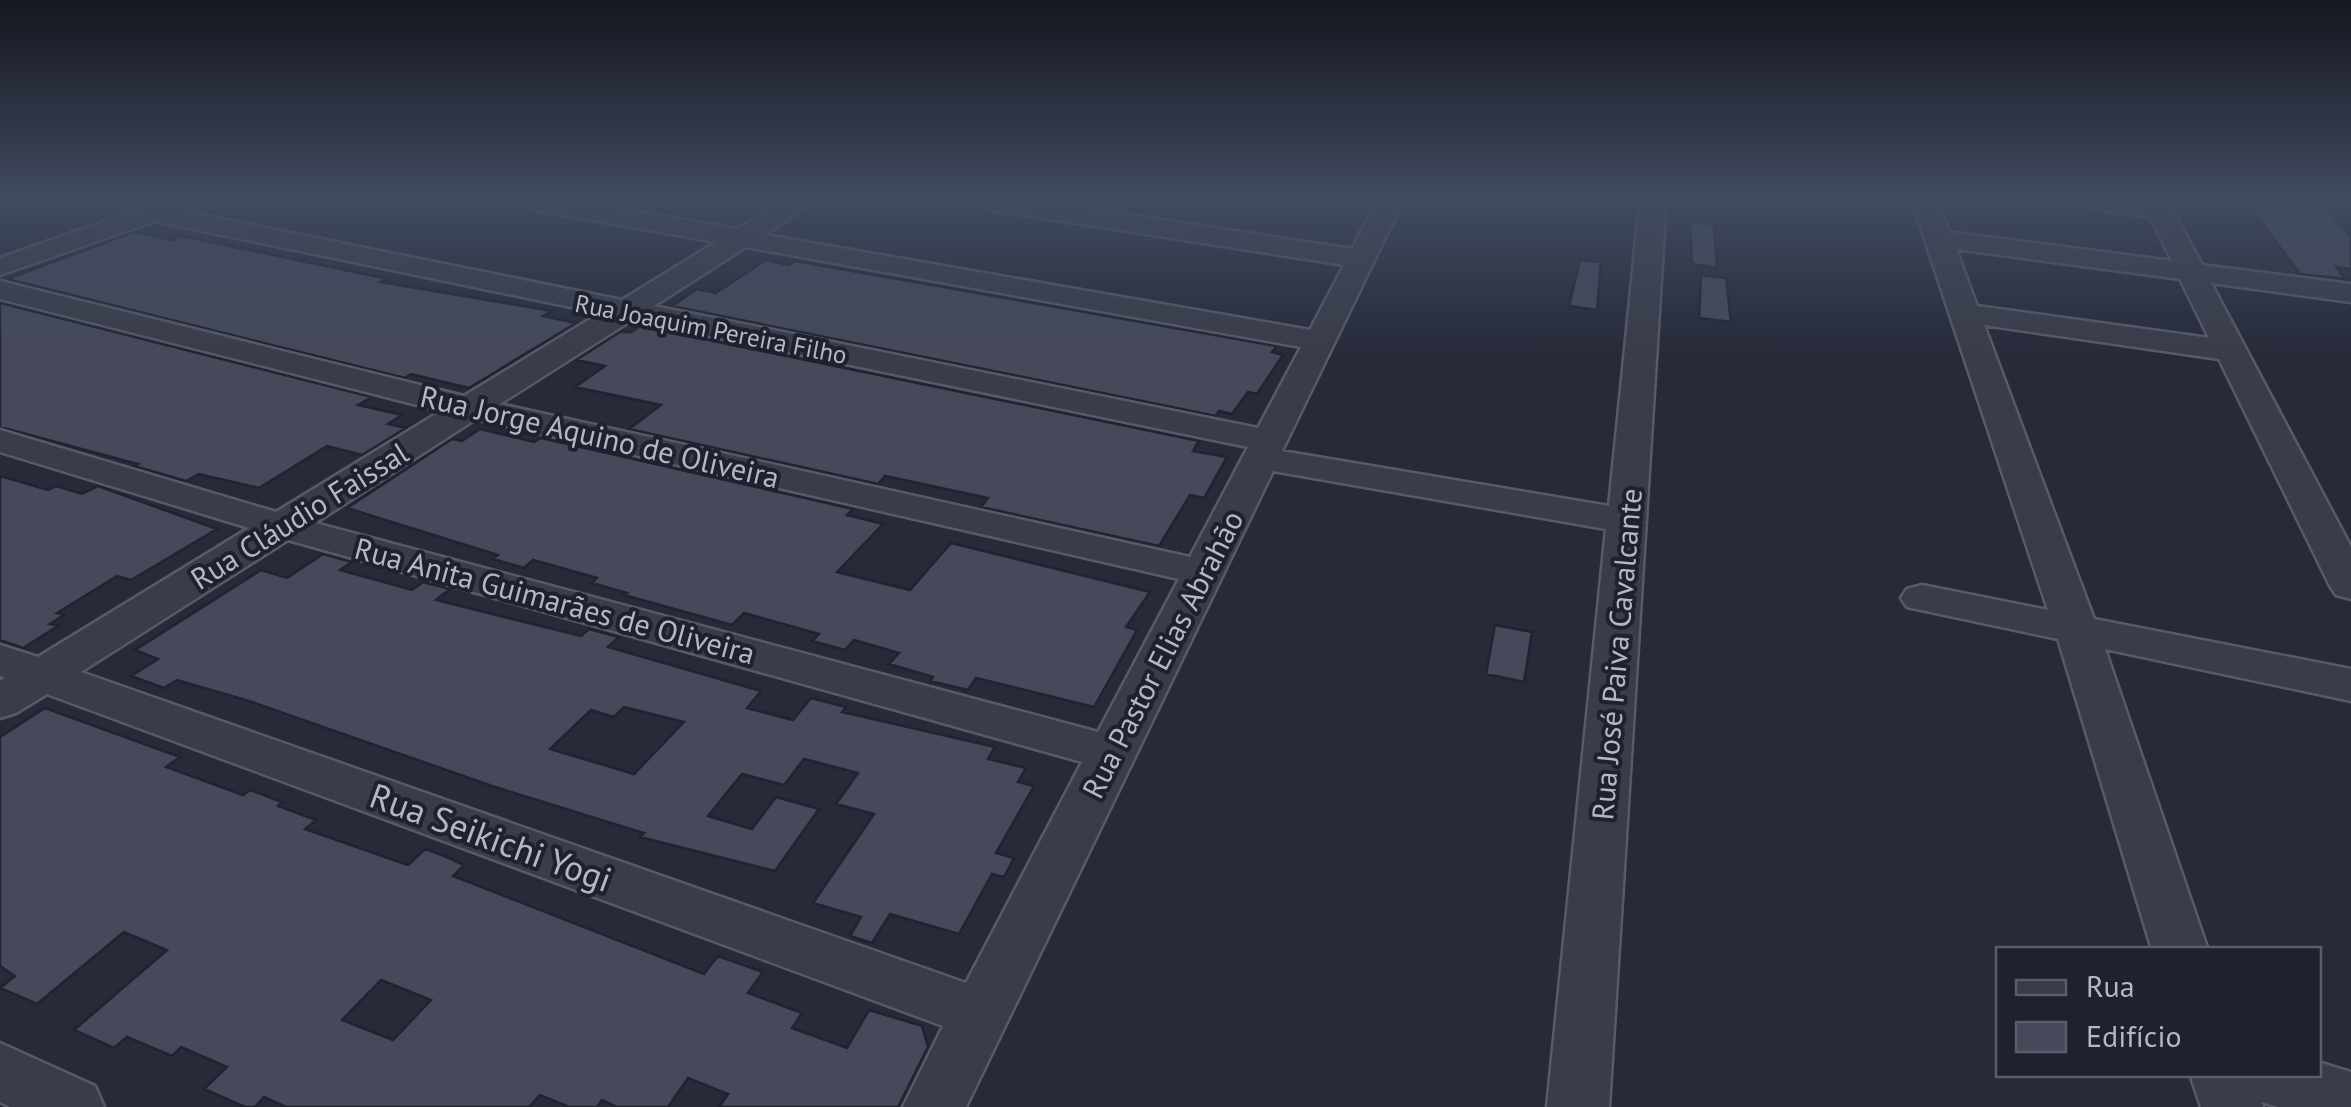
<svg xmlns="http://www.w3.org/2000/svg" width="2351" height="1107" font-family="'PT Sans',sans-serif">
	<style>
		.building { fill: #45495a; stroke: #202330; stroke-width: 2.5; fill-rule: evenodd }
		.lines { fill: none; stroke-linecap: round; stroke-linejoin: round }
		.minor-casing { stroke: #575a67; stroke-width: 5 }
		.minor { fill: #393c49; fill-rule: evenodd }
		.labels { text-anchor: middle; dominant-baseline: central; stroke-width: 8; stroke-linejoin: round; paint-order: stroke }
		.far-street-label { font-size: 25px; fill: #b5b7c5; stroke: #1e212e }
		.street-label { font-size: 30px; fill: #b5b7c5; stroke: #1e212e }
		.near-street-label { font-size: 35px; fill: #b5b7c5; stroke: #1e212e }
	</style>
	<rect width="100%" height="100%" fill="#262a39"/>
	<path class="building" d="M2246,201H2322L2351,238V269L2336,267L2345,279L2300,274Z
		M1690,220L1714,225L1717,268L1692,264Z
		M134,232L173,240L181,236L388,279L381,282L552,311L543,316L576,323L469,388L411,374L405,378L7,279Z
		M766,260L789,265L795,261L1277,346L1272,352L1283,355L1257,394L1248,392L1232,414L1219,411L1216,416L672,306L697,289L716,293Z
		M1580,260L1601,262L1597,310L1569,306Z
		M1701,275L1726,278L1731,322L1699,318Z
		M0,303L372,397L358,405L402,415L388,424L406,428L362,455L327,446L259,488L199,474L186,481L134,466L138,464L0,427Z
		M641,326L1199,441L1193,451L1227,457L1204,498L1190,495L1159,546L981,507L988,498L885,476L878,484L629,429L661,405L575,387L605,366L576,360L620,332H631Z
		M480,429L534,442L541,438L853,509L847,515L883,524L837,572L910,590L951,543L1150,592L1126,627L1137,630L1094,707L976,678L968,690L930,681L933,677L889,664L899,653L854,640L845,650L812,641L819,634L744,613L732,625L624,595L627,593L592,583L597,578L533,560L524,568L493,559L498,555L347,508L452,439L462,441Z
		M0,476L48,490L56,486L82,494L98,486L217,529L131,580L117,576L57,613L64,615L50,624L58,626L23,648L0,640Z
		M323,554L352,562L340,570L412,590L423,582L450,589L436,600L581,636L589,629L619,637L608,647L761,691L747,708L793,720L811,698L846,707L842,712L995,747L988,759L1026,768L1018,782L1034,786L996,853L1014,858L1004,877L992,874L959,934L890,914L872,943L850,936L861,917L813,903L874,814L836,804L858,773L804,759L784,785L742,774L708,816L752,829L776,797L819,809L775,871L640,837L644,833L495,787L249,701L177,680L164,688L131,676L158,659L135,650L261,570L287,578ZM624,707L684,722L634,774L550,749L591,710L614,717Z
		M1495,625L1532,632L1524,682L1486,674Z
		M45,708L180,757L166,767L243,795L250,790L282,802L278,806L316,820L305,829L408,865L425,849L447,857L464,865L453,876L704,974L718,956L763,972L748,993L802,1013L792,1028L847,1048L869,1010L922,1026L928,1047L898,1107H719L728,1094L688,1078L668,1107H617L602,1100L597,1107H569L540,1095L529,1107H286L264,1097L255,1107H245L204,1089L227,1067L181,1047L172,1056L127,1037L114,1048L74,1030L167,950L124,932L37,1004L0,988L15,976L0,966V737ZM381,980L431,1000L393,1040L342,1020Z"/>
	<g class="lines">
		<defs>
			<path id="minor" d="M162,201H190L183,211L622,300L716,242L530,209L518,201H576L737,229L782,201H813L766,235L1310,330L1344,265L985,209L973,201H1038L1352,249L1377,201H1403L1282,451L1609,506L1640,201H1666L1609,1107H1547L1606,529L1273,471L966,1107H903L943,1026L47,694L16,713L0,718V681L5,678L0,676V645L38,657L249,528L0,452V430L276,512L441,411L0,299V281L464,396L600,313L155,221L0,275V258ZM746,247L1301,347L1258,428L654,306ZM632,320L1248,447L1190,557L500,404ZM476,419L1179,579L1098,732L315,523ZM288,540L1082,762L966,983L81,672Z
				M1912,201H1938L1949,232L2172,261L2150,217L2092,209L2080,201H2168L2202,265L2351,284V302L2211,283L2351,547V599L2336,595L2330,586L2219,359L1984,325L2094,619L2351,669V701L2105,649L2208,950H2152L2058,639L1907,607L1901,598L1907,589L1922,585L2048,610ZM1956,249L2180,279L2209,338L1977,306Z
				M0,1043L95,1086L104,1107H10L0,1102Z
				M2318,1062L2351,1072V1107H2278L2261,1102L2263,1107H2201L2190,1074H2318Z"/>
		</defs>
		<use href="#minor" class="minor-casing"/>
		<use href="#minor" class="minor"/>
	</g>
	<linearGradient id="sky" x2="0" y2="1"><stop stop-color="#15171f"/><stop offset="0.56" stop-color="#414a5f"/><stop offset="1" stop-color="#414a5f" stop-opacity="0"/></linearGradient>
	<rect width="2351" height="356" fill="url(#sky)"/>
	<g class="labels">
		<g class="far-street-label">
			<text transform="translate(711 329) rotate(11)">Rua Joaquim Pereira Filho</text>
		</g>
		<g class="street-label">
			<text transform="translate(600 436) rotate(13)">Rua Jorge Aquino de Oliveira</text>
			<text transform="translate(299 515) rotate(-32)">Rua Cláudio Faissal</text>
			<text transform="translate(555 600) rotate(15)">Rua Anita Guimarães de Oliveira</text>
			<text transform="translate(1162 654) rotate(-63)">Rua Pastor Elias Abrahão</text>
			<text transform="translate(1616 654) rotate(-85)">Rua José Paiva Cavalcante</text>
		</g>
		<g class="near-street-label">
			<text transform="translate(491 837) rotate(20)">Rua Seikichi Yogi</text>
		</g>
	</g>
	<rect x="1996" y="947" width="325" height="130" fill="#1e212e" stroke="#5a5d6a" stroke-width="2.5"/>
	<rect x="2016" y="980" width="50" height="15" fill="#393c49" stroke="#5a5d6a" stroke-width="2.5"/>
	<text x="2086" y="997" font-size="30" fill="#b5b7c5">Rua</text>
	<rect x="2016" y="1022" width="50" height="30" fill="#45495a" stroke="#5a5d6a" stroke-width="2.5"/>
	<text x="2086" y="1047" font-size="30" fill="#b5b7c5">Edifício</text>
</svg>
